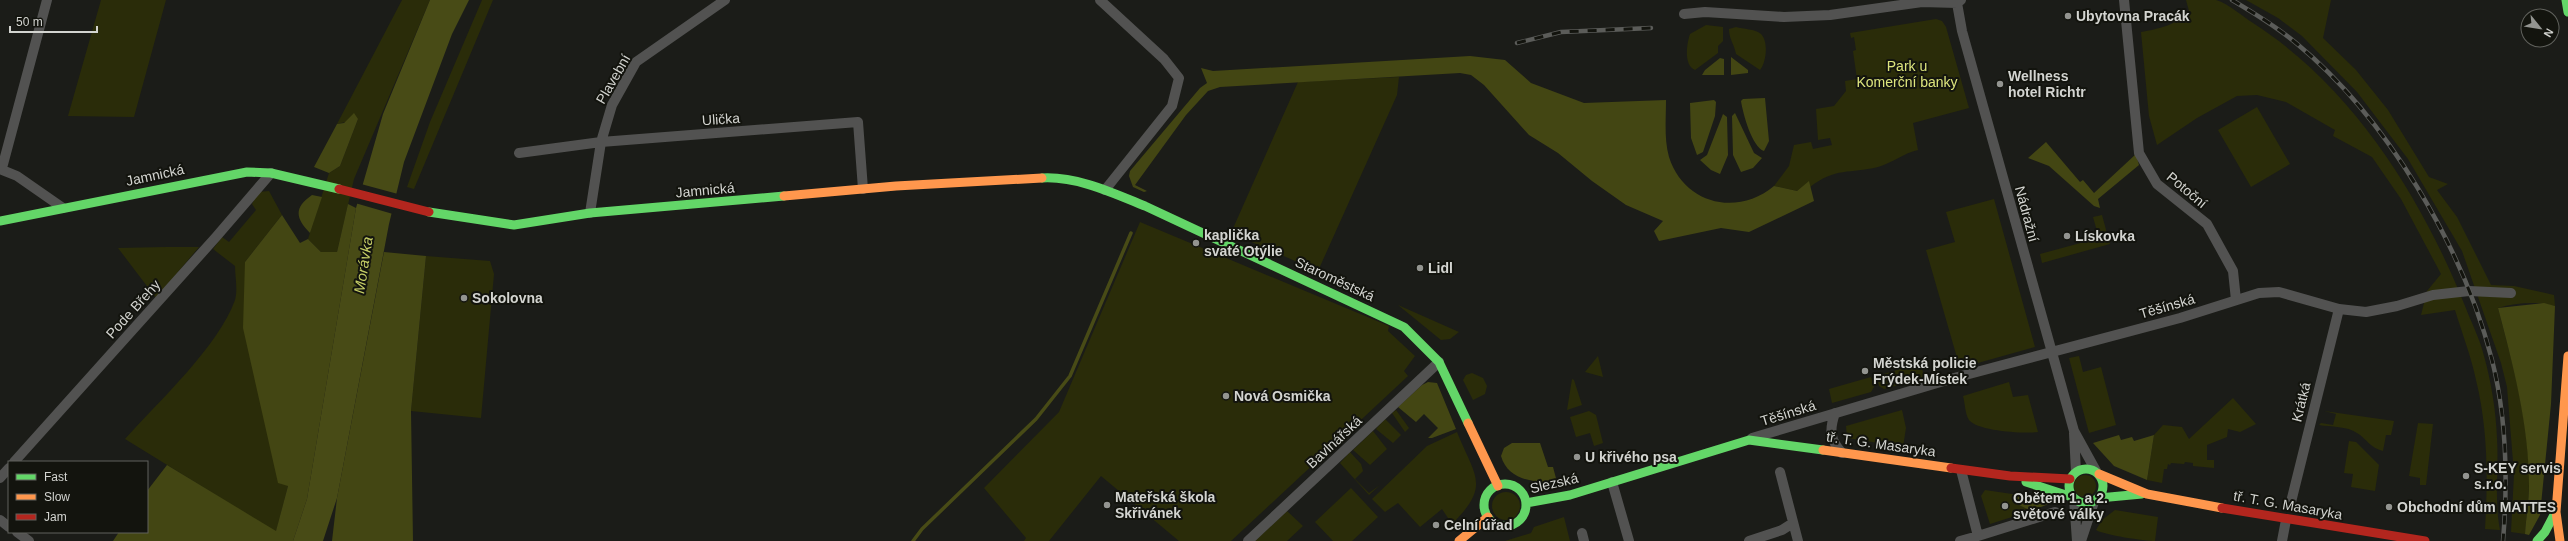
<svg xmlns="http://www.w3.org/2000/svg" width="2568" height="541" font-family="Arial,sans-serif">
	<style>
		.green { fill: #2a2c09 }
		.forest { fill: #434613 }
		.water { fill: #484b16 }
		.pier { fill: #1b1c18 }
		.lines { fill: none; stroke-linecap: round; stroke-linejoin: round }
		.stream { stroke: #484b16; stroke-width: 3.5 }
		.street { stroke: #525251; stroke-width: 10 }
		.fast { stroke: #63d668; stroke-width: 9 }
		.slow { stroke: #ff974d; stroke-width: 9 }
		.jam { stroke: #b3261e; stroke-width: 9 }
		.rail-casing { stroke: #5b5c59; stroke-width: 4.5 }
		.rail { stroke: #13140e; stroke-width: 3; stroke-dasharray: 9; stroke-linecap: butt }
		.poi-dot { fill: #939490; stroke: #13140e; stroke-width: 1.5 }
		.labels { text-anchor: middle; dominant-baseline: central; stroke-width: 4; stroke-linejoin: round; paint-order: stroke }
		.poi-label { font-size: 14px; font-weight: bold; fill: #d3d4d0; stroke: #13140e; text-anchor: start }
		.park-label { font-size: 14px; fill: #dde57d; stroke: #13140e }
		.street-label { font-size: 14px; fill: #d3d4d0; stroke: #13140e }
		.water-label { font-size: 15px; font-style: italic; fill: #c6ce66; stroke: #13140e }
	</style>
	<rect width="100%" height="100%" fill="#1b1c18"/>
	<path class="green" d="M101,0H166L134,117L68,116Z
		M402,0H430L354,179L337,252H321L308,239L329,173L340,166L358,119L337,124Z
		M482,0H493L414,189L407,187L430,122Z
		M2186,0C2195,0 2208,0 2216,0C2229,4 2242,16 2253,23C2353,87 2422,198 2465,306C2471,322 2480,339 2484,356C2491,381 2496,411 2497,438C2499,469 2494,500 2500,530L2485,529C2488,479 2488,429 2476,380C2471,356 2462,333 2455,310L2421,315L2427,291L2441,274L2401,199L2372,157L2333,136L2335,130L2286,102L2257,95L2237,96L2197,118L2157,145L2149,116L2141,32C2158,29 2177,25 2189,11Z
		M2246,0H2331L2323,38L2356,70L2388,110L2429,177L2448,184L2437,190L2457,217L2491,285L2514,286L2554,295L2555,306C2537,301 2516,303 2498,308C2513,365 2530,425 2529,485C2529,501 2526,518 2525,534L2511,532L2514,474L2507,387L2501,363L2462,251L2408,159L2357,92L2302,36L2278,18Z
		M1936,19L1942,21L1946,27L1969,108L1913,123L1918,150C1904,153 1892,163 1878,167C1849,174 1836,167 1810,187L1809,182L1797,191L1774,186L1789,166L1794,145L1811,142L1813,149L1832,145L1830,138L1818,140L1816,109L1834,106L1846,91L1845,81L1857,79L1853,51L1856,50L1854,37L1851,38L1850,33Z
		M1706,25L1723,27V41L1718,46V53L1695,70C1683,65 1687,43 1690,34Z
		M1736,27C1743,29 1755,29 1761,34C1769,42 1766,63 1760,70L1736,54C1734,44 1729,39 1729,29Z
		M1399,77L1397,95L1318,271L1231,233L1298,82Z
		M2257,107L2290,164L2251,187L2218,130Z
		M269,191L282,215L245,262L288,486L276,532L125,439C159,401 218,347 235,300C238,290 235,276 235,266L213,249L222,237L229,242L256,210L252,204L258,192Z
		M1994,199L2035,347L1960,368L1926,250L1955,242L1946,212Z
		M2102,215L2110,244L2042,263L2040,254L2099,238L2093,217Z
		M1140,222L1389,326L1388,331L1415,356L1404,371L1408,376L1231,541H1179L1101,476L1049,541H1024L1026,538L984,488L1059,412Z
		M166,247H199L156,298L118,248Z
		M426,256L490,261L494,274L481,418L411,411Z
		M1398,305L1459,332L1450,339L1441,340Z
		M1598,356L1603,377L1585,372Z
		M2079,356L2083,372L2101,367L2116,425L2089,433L2069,358Z
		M1920,363L1925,378L1884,389L1879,386L1877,376Z
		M1472,373L1483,378L1487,386L1485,394L1473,400L1463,380L1466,375Z
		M1871,377L1874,387L1871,392L1832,403L1829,389Z
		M1572,379L1574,380L1582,405L1567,410Z
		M2009,382L2013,397L2028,395L2038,432C2024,434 1977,431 1969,420C1965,414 1965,403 1963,396Z
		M2233,398L2256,424L2240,432L2228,429L2227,437L2207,445V460H2214V468L2193,466V463L2185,462L2184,464L2171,463L2170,465L2168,464L2167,469H2164L2162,483L2147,480L2154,435L2163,425L2182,427L2189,439Z
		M1396,410L1409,428L1405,432L1392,413Z
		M1902,410L1906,428L1903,447L1847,438L1846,426Z
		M1589,411L1596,415L1603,443L1594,446L1590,433L1576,437L1570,417Z
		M2324,411L2394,421L2391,435H2386L2383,451C2370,448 2367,439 2357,433C2347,426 2331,427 2319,425L2321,423L2333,425L2336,414Z
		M1385,419L1401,435L1393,443L1376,429Z
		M2418,423L2433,424L2426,485H2420V478L2409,476Z
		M1373,431L1387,449L1370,465L1353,450Z
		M1457,432C1475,477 1491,485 1452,524L1442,509L1420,527L1398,503L1385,512L1372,499L1427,446Z
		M2349,441L2356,442L2379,465L2375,491L2351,487L2353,474L2344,473Z
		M1350,452L1361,464L1363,471L1355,479L1369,493L1380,485L1369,495L1340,463Z
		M2074 486a11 11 0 1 1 22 0a11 11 0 1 1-22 0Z
		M1351,488L1378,517L1352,541H1333L1315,522Z
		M1985,490L2012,494L2015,503L2031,511L1990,524L1981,496Z
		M1492 506a14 14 0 1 1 28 0a14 14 0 1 1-28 0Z
		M2115,510L2158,517L2155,541C2145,541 2104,535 2096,530L2102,520Z
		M1287,511L1303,526L1287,541H1255Z
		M1564,517L1570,541H1505L1531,533L1534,527Z"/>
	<path class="forest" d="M1470,56L1505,60L1531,83L1584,103L1666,100C1666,118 1664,140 1669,157C1684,204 1737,217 1774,186L1797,191L1809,181L1814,201L1749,232L1721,228L1659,241L1654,231L1663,221L1626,205L1592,181L1558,153L1529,135L1484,85L1471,75L1460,73L1220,87L1208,91L1186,115L1135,185L1147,191L1144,192L1133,187L1129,176L1130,171L1200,88L1207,83L1201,68L1213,71Z
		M1731,57L1748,70V73L1731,75Z
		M1720,58L1724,59V75H1702L1705,70Z
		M1765,98L1769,141L1764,151C1752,147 1743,114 1741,101L1743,99Z
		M1714,100L1716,102L1715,116L1703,152L1697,155L1691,138L1690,103Z
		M354,113L358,119L340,166L329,173L314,167L337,124L344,123Z
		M1735,113L1754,153L1762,158L1753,168L1741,172L1733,155L1732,116Z
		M1723,114L1727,117L1728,155L1720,174L1711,170L1700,160L1707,155Z
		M2046,142L2080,182L2083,180L2094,193L2136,154L2139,165L2098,199L2100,208L2094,206L2049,166L2028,158Z
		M312,195L322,197L310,233C296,219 293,208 312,195Z
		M348,204L356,208L307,499L293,541H113L119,532H147V491L167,465L276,531L288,486L278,483L243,328L245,262L282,215L300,243L308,239L321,252H337Z
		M384,252L426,256L411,411L413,541H332L337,498Z
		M2544,303L2555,306L2551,404L2540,515L2529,535L2525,534C2526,518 2529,501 2529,485C2529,425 2513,365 2498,308Z
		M1428,382L1437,383L1456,429L1432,438H1428L1438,428L1424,414L1416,422L1398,407L1422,385Z
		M2119,435L2121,440L2132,437L2134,441L2154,435L2147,480L2114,466L2093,443Z
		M1512,443H1540L1548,467H1553L1557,482C1536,483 1508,481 1501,456L1504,448Z
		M2012,494L2048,499L2051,503L2031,511L2015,503Z"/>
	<path class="water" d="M430,0H469L452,34L404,162L389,224L337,498L323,541H293L307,499L356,208L383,114Z"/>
	<path class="pier" d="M361,184L398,194L393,214L355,203Z"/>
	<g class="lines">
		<path class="stream" d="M913,541L922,529L1036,419L1070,376L1131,233"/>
		<path class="street" d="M1100,0L1164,59L1179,78L1172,106L1105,190
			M2124,0L2139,153L2157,184L2207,224L2233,271L2236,300
			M1957,3L1962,31L2074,431L2096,471
			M1684,14L1705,12L1784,17L1830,15L1922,2L1957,3L1961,0
			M519,153L601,142L858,122L863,189
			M2,168L47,0
			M0,169L17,176L63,208
			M590,213L601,142L612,105L636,62L725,0
			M1835,413C1829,430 1830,440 1842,453
			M2074,433L2076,472
			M1752,438L1954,378L2180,318L2259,293L2279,292L2339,309L2366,312L2397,306L2433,295L2469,291L2511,293
			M14,462L216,237L271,173
			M1961,470L1978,536L2055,512
			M1780,472L1798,541
			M0,478L9,468
			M1612,482L1629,541
			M2074,499L2077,541
			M2291,502L2339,309
			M0,520L9,527
			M17,532L29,541
			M1582,533L1584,541
			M1248,541L1439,362
			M1749,541L1782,530L1793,523
			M1960,541L1978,536
			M2081,541L2094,502
			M2282,541L2286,520"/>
		<path class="fast" d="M2566,0L2568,12
			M1042,178C1077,176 1113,193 1145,206L1404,327L1439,362L1468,423
			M429,212L514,225L590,213L784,196
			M0,221L247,172L271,173L339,189
			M2069 486a17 17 0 1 1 34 0a17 17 0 1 1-34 0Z
			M2026,482L2072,497
			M1484 505a21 21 0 1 1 42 0a21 21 0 1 1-42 0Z
			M2099,498L2142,494
			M1526,503L1570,495L1749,440L1823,450
			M2537,541L2545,532L2555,513"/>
		<path class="slow" d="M784,196L896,186L1042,178
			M1468,423L1498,486
			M1823,450L1951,468
			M2099,474L2147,494L2222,508
			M1459,541L1488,517
			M2560,541L2556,512L2568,356"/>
		<path class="jam" d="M339,189L429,212
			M1951,468L2010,476L2070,479
			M2222,508L2425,541"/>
		<defs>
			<path id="rail" d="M2232,0C2254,13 2277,27 2296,43C2387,118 2463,247 2492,360C2507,419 2508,480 2503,541
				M1517,43L1561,32L1651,28"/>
		</defs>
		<use href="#rail" class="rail-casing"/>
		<use href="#rail" class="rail"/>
	</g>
	<g class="poi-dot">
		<circle cx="2068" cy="16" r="4"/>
		<circle cx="2000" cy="84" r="4"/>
		<circle cx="2067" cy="236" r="4"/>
		<circle cx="1196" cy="243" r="4"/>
		<circle cx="1420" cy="268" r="4"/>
		<circle cx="464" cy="298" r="4"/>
		<circle cx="1865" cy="371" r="4"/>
		<circle cx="1226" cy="396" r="4"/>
		<circle cx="1577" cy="457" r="4"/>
		<circle cx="2466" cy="476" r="4"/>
		<circle cx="1107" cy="505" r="4"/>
		<circle cx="2005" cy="506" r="4"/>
		<circle cx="2389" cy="507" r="4"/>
		<circle cx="1436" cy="525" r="4"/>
	</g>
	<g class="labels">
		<g class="poi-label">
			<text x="2076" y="16">Ubytovna Pracák</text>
			<text x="2008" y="76">Wellness<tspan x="2008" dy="16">hotel Richtr</tspan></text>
			<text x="1204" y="235">kaplička<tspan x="1204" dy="16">svaté Otýlie</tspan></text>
			<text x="2075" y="236">Lískovka</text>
			<text x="1428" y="268">Lidl</text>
			<text x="472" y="298">Sokolovna</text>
			<text x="1873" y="363">Městská policie<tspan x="1873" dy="16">Frýdek-Místek</tspan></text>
			<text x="1234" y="396">Nová Osmička</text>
			<text x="1585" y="457">U křivého psa</text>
			<text x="2474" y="468">S-KEY servis<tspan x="2474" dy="16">s.r.o.</tspan></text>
			<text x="1115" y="497">Mateřská škola<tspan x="1115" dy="16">Skřivánek</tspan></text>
			<text x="2013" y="498">Obětem 1. a 2.<tspan x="2013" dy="16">světové války</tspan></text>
			<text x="2397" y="507">Obchodní dům MATTES</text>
			<text x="1444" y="525">Celní úřad</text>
		</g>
		<g class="park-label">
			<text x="1907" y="66">Park u<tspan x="1907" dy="16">Komerční banky</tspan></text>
		</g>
		<g class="street-label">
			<text transform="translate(613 79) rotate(-60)">Plavební</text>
			<text transform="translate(721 119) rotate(-4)">Ulička</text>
			<text transform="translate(155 175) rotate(-12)">Jamnická</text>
			<text transform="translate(705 190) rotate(-5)">Jamnická</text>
			<text transform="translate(2187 190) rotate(40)">Potoční</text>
			<text transform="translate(2027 214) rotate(75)">Nádražní</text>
			<text transform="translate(1335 279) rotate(25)">Staroměstská</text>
			<text transform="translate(2167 306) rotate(-16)">Těšínská</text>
			<text transform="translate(133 309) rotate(-48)">Pode Břehy</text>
			<text transform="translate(2301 402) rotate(-76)">Krátká</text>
			<text transform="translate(1788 413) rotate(-17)">Těšínská</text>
			<text transform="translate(1334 442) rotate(-43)">Bavlnářská</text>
			<text transform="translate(1881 444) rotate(8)">tř. T. G. Masaryka</text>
			<text transform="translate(1554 483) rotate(-13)">Slezská</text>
			<text transform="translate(2288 505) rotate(10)">tř. T. G. Masaryka</text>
		</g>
		<g class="water-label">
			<text transform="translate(363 265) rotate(-81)">Morávka</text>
		</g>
	</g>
	<rect x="8" y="461" width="140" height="72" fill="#13140e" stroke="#60615c"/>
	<rect x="16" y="474" width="20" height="6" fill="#63d668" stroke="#60615c"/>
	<text x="44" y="481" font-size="12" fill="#d3d4d0">Fast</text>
	<rect x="16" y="494" width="20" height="6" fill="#ff974d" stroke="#60615c"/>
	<text x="44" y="501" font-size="12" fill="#d3d4d0">Slow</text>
	<rect x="16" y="514" width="20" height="6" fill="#b3261e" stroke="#60615c"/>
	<text x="44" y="521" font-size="12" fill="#d3d4d0">Jam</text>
	<g transform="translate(2540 28) rotate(120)"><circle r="19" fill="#13140e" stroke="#60615c"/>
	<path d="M0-3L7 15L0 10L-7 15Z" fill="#939490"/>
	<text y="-6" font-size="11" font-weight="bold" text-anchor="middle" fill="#d3d4d0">N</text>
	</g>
	<path d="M10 26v6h87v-6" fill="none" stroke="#d3d4d0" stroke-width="2"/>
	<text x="16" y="26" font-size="12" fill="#d3d4d0" stroke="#13140e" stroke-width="3" paint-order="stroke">50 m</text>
</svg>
